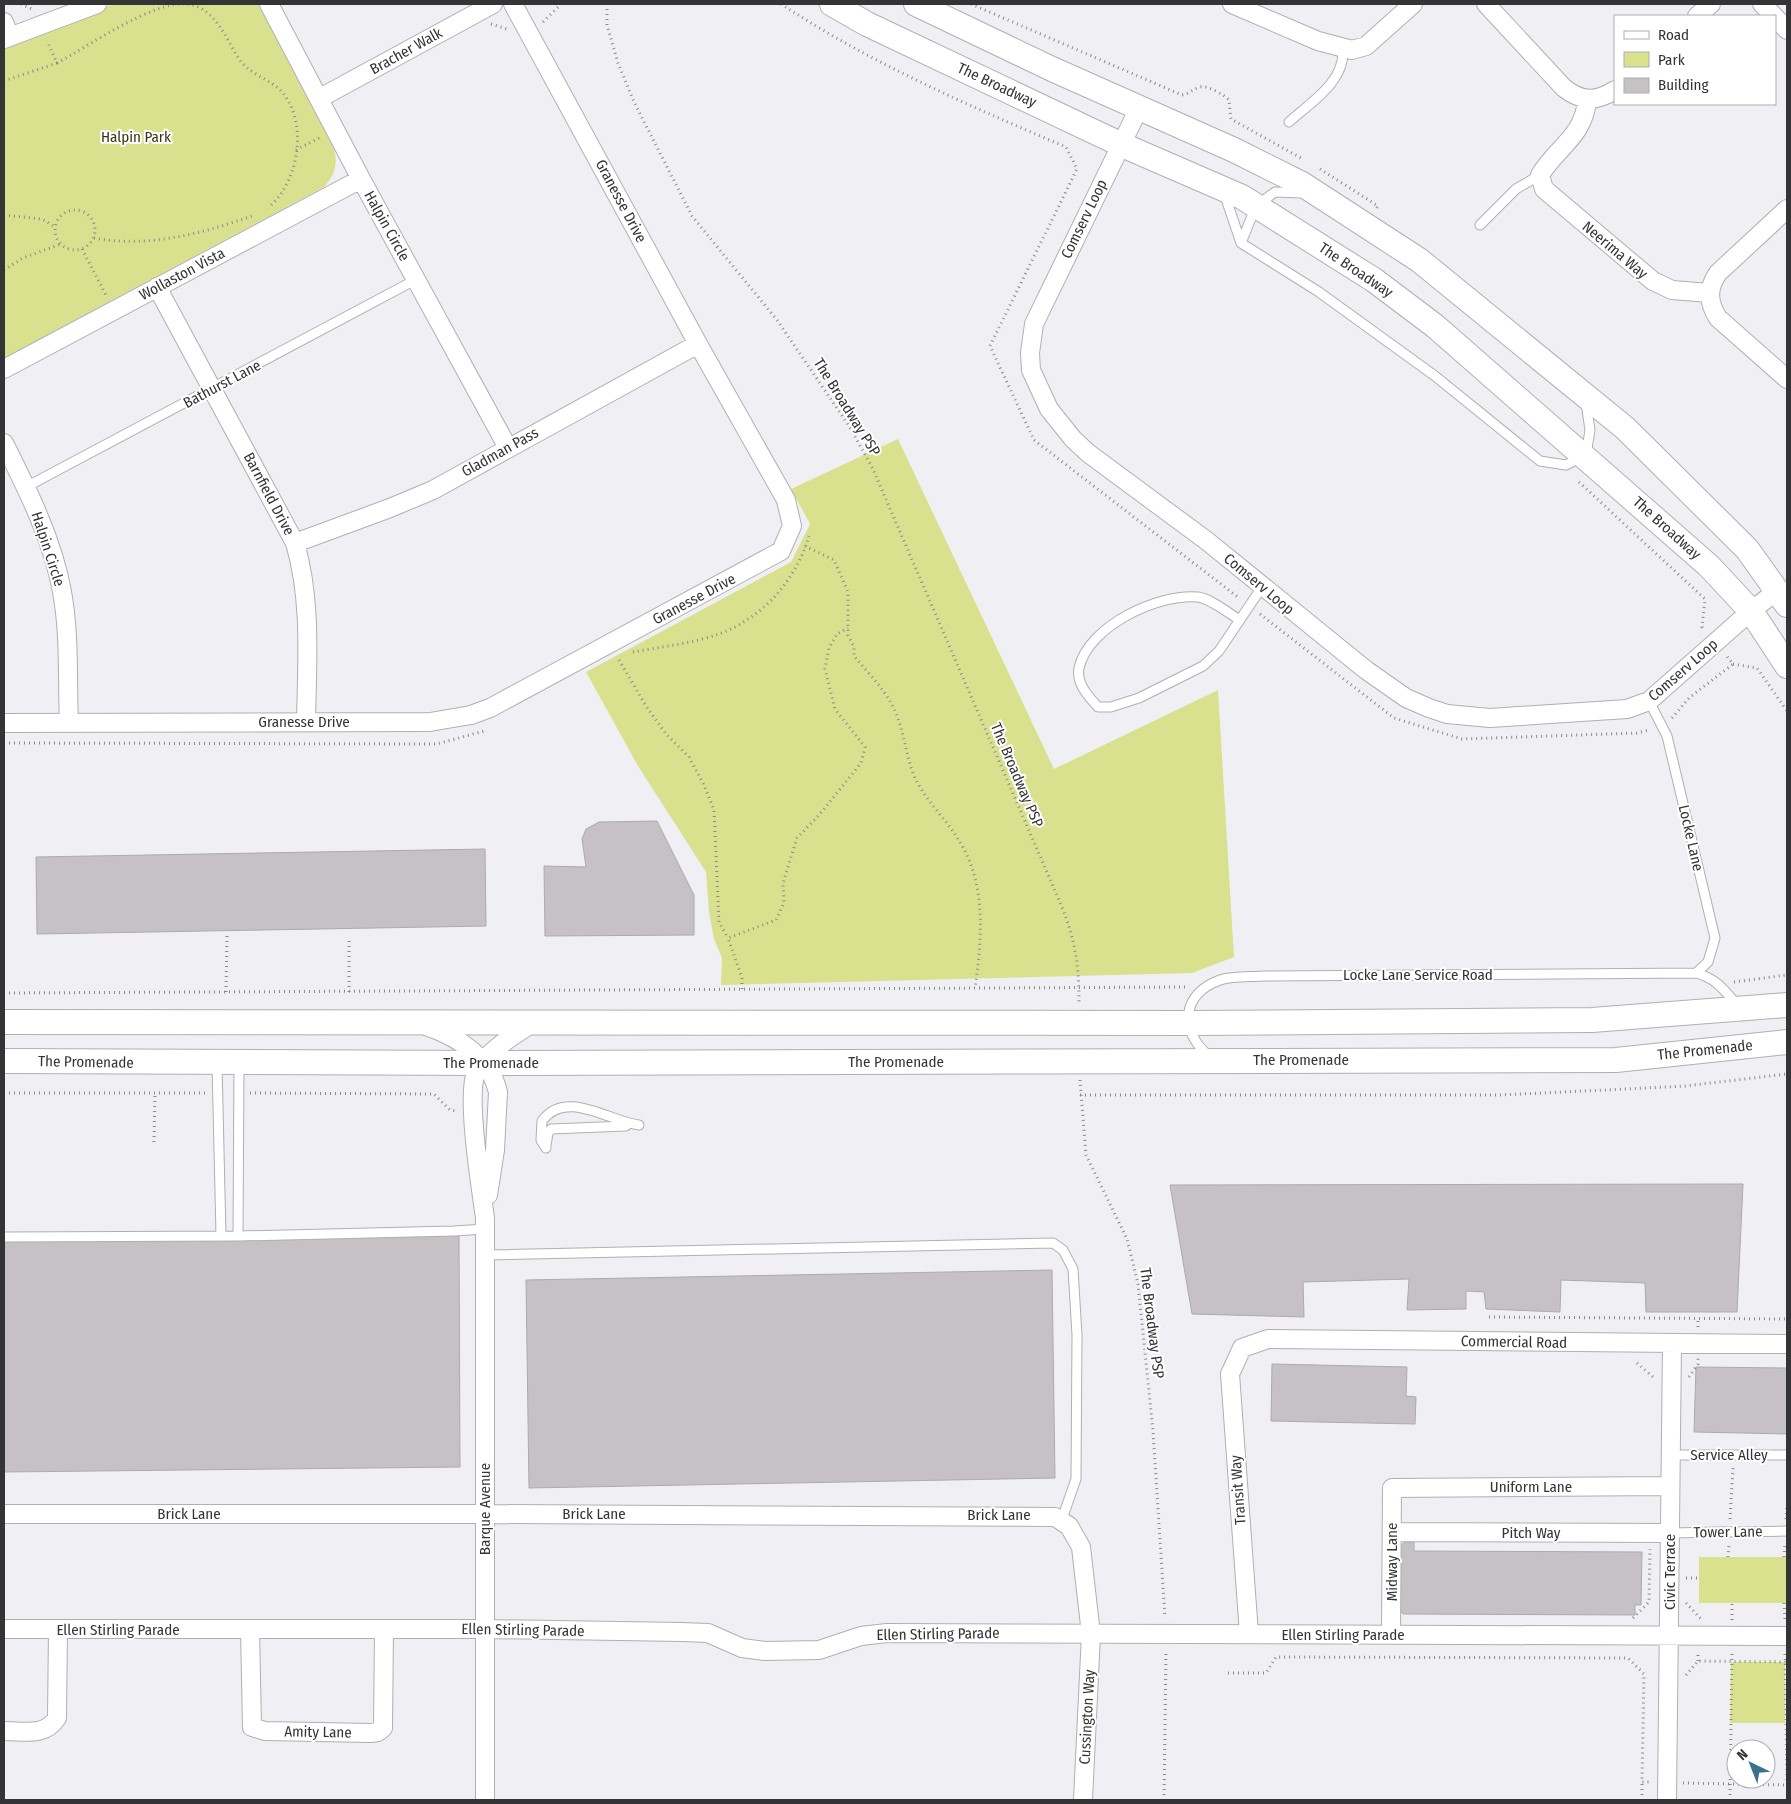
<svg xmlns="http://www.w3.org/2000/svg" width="1791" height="1804" font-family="'Fira Sans Condensed',sans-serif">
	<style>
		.green { fill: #dae18e }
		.building { fill: #c6c1c5; stroke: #ada9ac }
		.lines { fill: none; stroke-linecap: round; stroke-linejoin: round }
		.lane-casing { stroke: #afafb4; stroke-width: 11 }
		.street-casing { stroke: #afafb4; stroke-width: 20 }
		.secondary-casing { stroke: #afafb4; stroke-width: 26 }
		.path { stroke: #8a8a8d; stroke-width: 3; stroke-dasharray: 1 4; stroke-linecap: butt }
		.lane { stroke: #fff; stroke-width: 9 }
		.street { stroke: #fff; stroke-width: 18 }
		.secondary { stroke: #fff; stroke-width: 24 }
		.lane-bridge-casing { stroke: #afafb4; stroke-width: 11; stroke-linecap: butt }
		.lane-bridge { stroke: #fff; stroke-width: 9 }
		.labels { text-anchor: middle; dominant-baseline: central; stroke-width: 4; stroke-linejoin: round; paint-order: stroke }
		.street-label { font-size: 15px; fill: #343436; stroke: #fff }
		.park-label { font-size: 15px; fill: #353713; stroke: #fff }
	</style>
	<rect width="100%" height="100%" fill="#f0f0f4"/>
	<path class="green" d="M114,4H258L334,149C338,164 335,175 324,187L4,358V47Z
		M898,439L1054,769L1218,690L1234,957L1192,973L721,985L722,958L714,939L709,912L706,872L638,766L586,672L791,562L810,524L791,489Z
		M1699,1557H1787V1603H1699Z
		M1731,1662H1785V1723H1730Z"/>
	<path class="building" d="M657,821L694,895V935L545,936L544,866L586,867L582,839L586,829L599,822Z
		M485,849L486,926L37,934L36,857Z
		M1743,1184L1737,1312H1646L1645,1283L1561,1280L1560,1312L1486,1309L1484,1292L1466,1291V1309L1407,1310L1409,1279L1303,1282L1304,1317L1192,1314L1170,1185Z
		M459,1235L460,1467L4,1472V1240Z
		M1052,1270L1055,1478L529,1488L526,1280Z
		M1272,1364L1407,1367L1406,1396L1416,1397L1415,1424L1271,1421Z
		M1696,1367L1787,1368V1434L1694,1432Z
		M1405,1542H1414V1551L1642,1552L1641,1605H1635V1615L1403,1614L1396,1604L1398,1548Z"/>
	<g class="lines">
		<defs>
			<path id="lane" d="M1289,122C1311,102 1345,82 1343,49
				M1224,193L1241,243L1319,292L1435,376L1540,461L1566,465L1586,455L1590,430L1586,403
				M1480,225L1516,189L1540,175
				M1241,243L1256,206L1275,192L1301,193
				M26,487L417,279
				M1238,619C1227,612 1211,599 1198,597C1159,593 1088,626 1079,668C1076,684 1089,697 1098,707H1111L1139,698L1203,666L1219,651L1262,587
				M1649,701L1667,736L1715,938L1708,962L1696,973
				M1209,1056C1179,1031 1181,994 1220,980C1232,976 1250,977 1263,976L1696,973C1716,978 1725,991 1738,1006
				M217,1064L221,1236
				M546,1145L548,1133L551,1129L626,1126
				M546,1148L541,1140L542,1121C566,1088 610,1122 639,1125
				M238,1236L239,1063
				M4,1237L238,1236L454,1231L485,1229
				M485,1255L1053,1243L1063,1250L1073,1269L1077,1335L1076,1479L1062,1519
				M1671,1455H1787
				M1739,1532L1787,1531
				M1670,1533L1720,1532"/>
			<path id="street" d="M269,4L361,179L508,448
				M1232,4L1318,41L1352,50L1366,46L1413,4
				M1486,4L1564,88C1582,102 1596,102 1615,90
				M1762,4L1774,16
				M1697,16L1711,4
				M1775,17L1787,30
				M4,22L10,37
				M4,39L97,4
				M320,98L493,4
				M1587,101C1583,137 1557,147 1540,175L1544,189L1653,281L1672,290L1709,293
				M1139,108L1034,324L1030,353L1031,370L1049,409L1073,439L1088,453L1207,541L1366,670L1406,698L1429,708L1447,714L1490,718L1627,709L1649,701L1751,611L1778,590
				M1787,209L1718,273C1707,289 1708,302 1718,318L1787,379
				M157,287L295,543C312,601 307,662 306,722
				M4,369L361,179
				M4,443C27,489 53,540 62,592C70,635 67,680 69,723
				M295,543L390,508L433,490L698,344
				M4,723L430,722L471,715L490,708L781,551L792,526L786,500L698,344L513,4
				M426,1026C458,1037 490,1057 498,1092L495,1150L488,1195
				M4,1514H485L1055,1517L1069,1526L1081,1547L1091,1634L1083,1800
				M1392,1532L1670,1533
				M4,1629H485L682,1632L708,1633L742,1648L765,1651L819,1650L861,1636L887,1633L1787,1636
				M250,1629L252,1727L265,1731L371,1733L378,1732L383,1728L384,1629
				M1249,1634L1230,1374L1242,1348L1268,1339L1787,1344
				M1391,1635L1392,1488L1670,1486
				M4,1731C24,1731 45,1737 57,1718L58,1630
				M485,1800V1218C481,1189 466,1096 476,1073C484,1053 515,1034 533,1023
				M1667,1800L1672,1343"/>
			<path id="secondary" d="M832,4L867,24L1120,144L1242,197L1374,280L1435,326L1709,566L1751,611L1787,666
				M916,4L1052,69L1234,150L1302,184L1419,260L1625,428L1747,549L1787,605
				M4,1022L1188,1023L1592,1020L1787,1005
				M4,1061L483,1063L1616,1060L1787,1042"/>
		</defs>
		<use href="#lane" class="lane-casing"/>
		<use href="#street" class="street-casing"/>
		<use href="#secondary" class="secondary-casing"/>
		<path class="path" d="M21,4L34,10
			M607,4V25L618,63L634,102L692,216L777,320L849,426L872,467L1062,907C1076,943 1079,966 1079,1004
			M781,4C871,63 967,105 1066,147L1077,169L990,346L1034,440L1239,598
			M971,4L1182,95C1189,94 1193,89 1200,87C1208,85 1224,95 1229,100L1231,119L1301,158
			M543,22L561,4
			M491,24L507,29
			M57,63C87,47 154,0 187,4C218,8 226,42 242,63C253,75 268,79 279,89C309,118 300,180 270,206
			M4,81L57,63L47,41
			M296,150L321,137
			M1320,169L1378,206L1375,210
			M55 230a20 20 0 1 1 40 0a20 20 0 1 1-40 0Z
			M4,215L42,219L55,227
			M94,238C147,248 201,234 252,216
			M82,249L107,297
			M4,270L23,258L61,244
			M1579,482L1705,599L1702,627L1705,630
			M805,546L834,560L848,592V635L854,647V656C867,672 884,688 893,707C905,730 905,757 916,780C927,802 946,819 958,839C987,883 982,939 975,988
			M1260,614L1394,718L1462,739L1637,733L1649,730
			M633,652C660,647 694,643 719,634C763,618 796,580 809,536
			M619,660L646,706L666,734L689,757L704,785L714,810L719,922L728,938
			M1733,664L1757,668L1787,711
			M1672,718L1689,698L1733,664L1725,654
			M4,743L437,744L484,731
			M1734,982L1787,975
			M742,989V978L728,938L776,920L784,903L783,883L797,838L820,814L861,763L865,747L835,709L825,669L829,648L837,634L848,628
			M226,992L227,935
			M349,992V937
			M4,993L1188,987
			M1080,1080L1086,1155L1127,1239L1138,1284L1153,1431L1165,1617
			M4,1093H207
			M250,1093L434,1094L450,1110L457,1111
			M1080,1095H1502L1685,1086L1787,1074
			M154,1142L155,1093
			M1489,1317L1787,1319
			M1698,1327V1318
			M1637,1363L1653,1377
			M1689,1377L1698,1364V1358
			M1730,1519L1733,1468
			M1786,1519L1787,1504
			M1728,1557L1729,1545
			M1784,1557L1785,1543
			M1686,1578H1699
			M1686,1603L1701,1619
			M1784,1603L1785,1620
			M1633,1618L1649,1602L1650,1549
			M1732,1620V1603
			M1785,1654L1787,1781
			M1698,1661V1652
			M1228,1673H1266L1276,1657L1628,1658L1644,1674L1642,1782H1652
			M1686,1675L1698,1661L1787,1662
			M1683,1783L1787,1785
			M1164,1800L1166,1651
			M1642,1800V1782
			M1730,1800L1732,1651"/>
		<use href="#lane" class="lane"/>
		<use href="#street" class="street"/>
		<use href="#secondary" class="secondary"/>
		<defs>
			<path id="lane-bridge" d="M1720,1532H1739"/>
		</defs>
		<use href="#lane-bridge" class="lane-bridge-casing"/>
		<use href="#lane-bridge" class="lane-bridge"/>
	</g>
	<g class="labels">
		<g class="street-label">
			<text transform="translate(406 51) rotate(-29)">Bracher Walk</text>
			<text transform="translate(997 85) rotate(25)">The Broadway</text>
			<text transform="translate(621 201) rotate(62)">Granesse Drive</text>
			<text transform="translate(1084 219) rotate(-64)">Comserv Loop</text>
			<text transform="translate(387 226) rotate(61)">Halpin Circle</text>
			<text transform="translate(1615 250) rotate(40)">Neerima Way</text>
			<text transform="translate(1356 270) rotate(34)">The Broadway</text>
			<text transform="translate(182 274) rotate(-28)">Wollaston Vista</text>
			<text transform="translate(222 384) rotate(-28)">Bathurst Lane</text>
			<text transform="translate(847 407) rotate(58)">The Broadway PSP</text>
			<text transform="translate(500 452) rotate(-29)">Gladman Pass</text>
			<text transform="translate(269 494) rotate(62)">Barnfield Drive</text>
			<text transform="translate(1667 528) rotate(42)">The Broadway</text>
			<text transform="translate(48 549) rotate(72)">Halpin Circle</text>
			<text transform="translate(1259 584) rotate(40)">Comserv Loop</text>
			<text transform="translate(694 599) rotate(-28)">Granesse Drive</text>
			<text transform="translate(1683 670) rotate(-41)">Comserv Loop</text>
			<text x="304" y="722">Granesse Drive</text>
			<text transform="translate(1017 775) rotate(67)">The Broadway PSP</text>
			<text transform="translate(1691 838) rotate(77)">Locke Lane</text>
			<text x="1418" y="975">Locke Lane Service Road</text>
			<text transform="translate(1705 1050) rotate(-6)">The Promenade</text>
			<text x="1301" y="1060">The Promenade</text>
			<text transform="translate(86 1062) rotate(1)">The Promenade</text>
			<text x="896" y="1062">The Promenade</text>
			<text x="491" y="1063">The Promenade</text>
			<text transform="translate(1152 1323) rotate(83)">The Broadway PSP</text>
			<text transform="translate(1514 1342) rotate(1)">Commercial Road</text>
			<text x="1729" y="1455">Service Alley</text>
			<text x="1531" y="1487">Uniform Lane</text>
			<text transform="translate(1238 1490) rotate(-94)">Transit Way</text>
			<text transform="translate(485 1509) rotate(-90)">Barque Avenue</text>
			<text x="189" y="1514">Brick Lane</text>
			<text x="594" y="1514">Brick Lane</text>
			<text x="999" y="1515">Brick Lane</text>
			<text transform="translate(1728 1532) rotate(-1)">Tower Lane</text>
			<text x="1531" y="1533">Pitch Way</text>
			<text transform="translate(1392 1562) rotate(-90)">Midway Lane</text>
			<text transform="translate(1670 1572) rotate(-90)">Civic Terrace</text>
			<text x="118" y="1630">Ellen Stirling Parade</text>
			<text transform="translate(523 1630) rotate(1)">Ellen Stirling Parade</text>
			<text transform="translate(938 1634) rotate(-1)">Ellen Stirling Parade</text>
			<text x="1343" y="1635">Ellen Stirling Parade</text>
			<text transform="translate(1087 1717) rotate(-87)">Cussington Way</text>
			<text transform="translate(318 1732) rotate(1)">Amity Lane</text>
		</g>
		<g class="park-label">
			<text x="136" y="137">Halpin Park</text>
		</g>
	</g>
	<rect width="1791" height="1804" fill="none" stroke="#343436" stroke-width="10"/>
	<rect x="1614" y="15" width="162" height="90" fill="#ffffff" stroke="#aeaeaf"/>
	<rect x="1624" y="31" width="25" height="8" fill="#ffffff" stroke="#aeaeaf"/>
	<text x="1658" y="40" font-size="15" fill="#343436">Road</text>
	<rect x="1624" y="52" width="25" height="15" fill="#dae18e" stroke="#aeaeaf"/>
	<text x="1658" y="65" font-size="15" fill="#343436">Park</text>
	<rect x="1624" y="78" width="25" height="15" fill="#c6c1c5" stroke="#aeaeaf"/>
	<text x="1658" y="90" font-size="15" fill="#343436">Building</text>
	<g transform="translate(1751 1764) rotate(317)"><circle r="24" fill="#ffffff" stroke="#aeaeaf"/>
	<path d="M0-4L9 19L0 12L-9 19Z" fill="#3b728d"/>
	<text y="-8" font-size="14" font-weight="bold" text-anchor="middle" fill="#343436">N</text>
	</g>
</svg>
